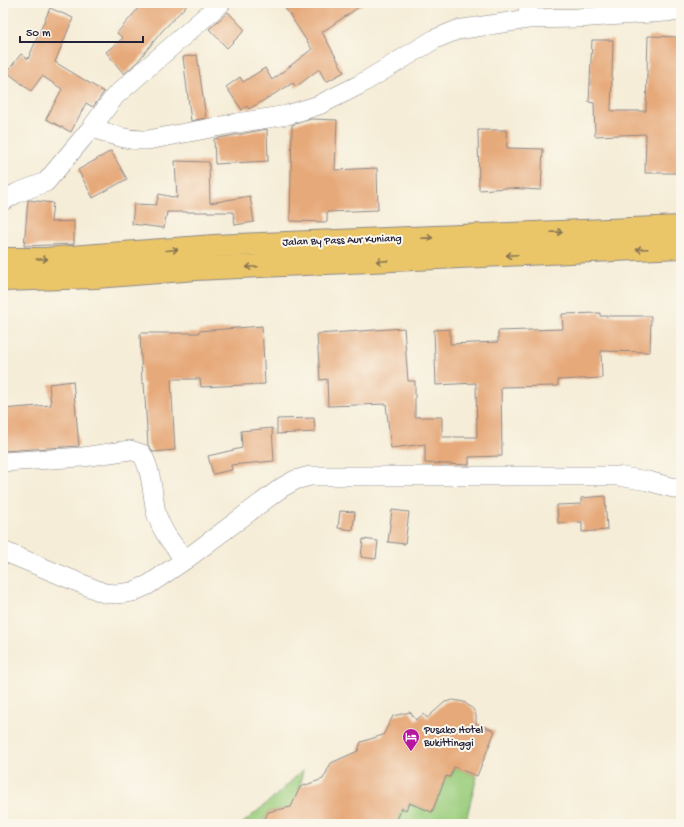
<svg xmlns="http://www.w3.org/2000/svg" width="684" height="827" font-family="'Gochi Hand',sans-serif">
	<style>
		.green { fill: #9bce7e; stroke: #5e785c }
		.building { fill: #e6a979 }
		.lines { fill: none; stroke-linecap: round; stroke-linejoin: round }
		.street-casing { stroke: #8c8889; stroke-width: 20 }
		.highway-casing { stroke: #8c8889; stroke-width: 24 }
		.street { stroke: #fff; stroke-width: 19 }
		.highway { stroke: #ebc669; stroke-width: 22 }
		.oneway { stroke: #867452 }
		.labels { text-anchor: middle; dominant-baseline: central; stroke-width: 4; stroke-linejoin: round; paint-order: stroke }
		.street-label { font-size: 11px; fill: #22223b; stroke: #fbf7ec }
		.poi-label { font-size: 11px; fill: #22223b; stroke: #fbf7ec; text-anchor: start }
	</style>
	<rect width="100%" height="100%" fill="#fbf7ec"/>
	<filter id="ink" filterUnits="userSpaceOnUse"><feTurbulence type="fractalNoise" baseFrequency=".025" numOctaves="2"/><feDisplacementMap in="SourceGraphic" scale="8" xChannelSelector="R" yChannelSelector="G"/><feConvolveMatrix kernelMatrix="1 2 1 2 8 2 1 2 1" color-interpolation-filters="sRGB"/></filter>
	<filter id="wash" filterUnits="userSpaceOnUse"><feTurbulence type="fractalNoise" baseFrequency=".012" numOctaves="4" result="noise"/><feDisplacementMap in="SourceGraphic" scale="16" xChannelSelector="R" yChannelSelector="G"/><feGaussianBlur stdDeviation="0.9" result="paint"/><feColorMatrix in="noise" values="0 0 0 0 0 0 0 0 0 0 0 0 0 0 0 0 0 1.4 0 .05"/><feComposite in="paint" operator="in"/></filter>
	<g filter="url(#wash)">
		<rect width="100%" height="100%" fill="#f5edd7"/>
		<path class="green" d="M455,767L477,776L465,824H395L402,808L406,810L409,803L432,812L446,776L450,777Z
			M303,770L300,787L301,810L286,808L268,812L263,824H242L280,792Z"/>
		<g id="blocks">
			<path class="building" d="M143,3H189L162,31L138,61L124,74L106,52L123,38L117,33Z
				M282,3H365L322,32L344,72L326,82L319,69L296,87L293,83L249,109L247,106L242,110L226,87L240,77L243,82L265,68L272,80L312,49Z
				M50,8L73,18L55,62L104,92L93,107L86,103L71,132L46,119L62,89L42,76L31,91L7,72L21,54L28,59Z
				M228,12L245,30L227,48L209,29Z
				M648,36L681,37L680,173H645L646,134L595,136L594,103L589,102L592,40H613L611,111H646Z
				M197,55L206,118L191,121L183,57Z
				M311,119L337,120L335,170L377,168L378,210L327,212V222L290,221L292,125Z
				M267,129L268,161L215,164L214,139Z
				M478,130H506L507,148L543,149L541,190L507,188L479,190Z
				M111,151L127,179L93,198L78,170Z
				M175,161L209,162L210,203L250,196L254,222L235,225L233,212H167L164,228L132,224L134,204L156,205L159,194L177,198Z
				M28,200L53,203L51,222L74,221V244L24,246Z
				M600,313V316H651L650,352L601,351L602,378L558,380V386L501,387L502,456L469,457V465L425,463V444L391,448L386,404L328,406L327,379L320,380L317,334L404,328L408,381H415V417H442V437H477L476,383L436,385L434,330L450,329V344L498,342V331L563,329L562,314Z
				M262,326L265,384L201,387L200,379H171L175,450L153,452L148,445L144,383H142L140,333H199V331Z
				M73,381L79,446L3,451V409L51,405L49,384Z
				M314,418L315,432L277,434V419Z
				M272,428L274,461L231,465L232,470L213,474L208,456L242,448L241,431Z
				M605,496L607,530L582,532V522L558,523L557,505L581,504V498Z
				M392,510L409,512L405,544L388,542Z
				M340,511L355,512L353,530L338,528Z
				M363,539L378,541L376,559L361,557Z
				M453,700L464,702L473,709L476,715V723L495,731L477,776L454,767L450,777L446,776L432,812L409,803L406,810L402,808L395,824H263L268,812L291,807L300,787L323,779L331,763L358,751L361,742L383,735L393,716L410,712L416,720L424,714L427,718L445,702Z"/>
		</g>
	</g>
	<g filter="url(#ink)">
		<use href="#blocks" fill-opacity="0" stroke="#8c8889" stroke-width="1"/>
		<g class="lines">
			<defs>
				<path id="street" d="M528,3V19L577,18L681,11
					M92,127C111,135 127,141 148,140L237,123L287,115L319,105L359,85L435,39L457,30L528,19
					M3,201L17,193L46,182L92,127L115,96L221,3
					M3,462L83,457L130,450L142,454C152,471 152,493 156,512C161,531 173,545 185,560
					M3,551L104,593L117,594L132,592L148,585L185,560L281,488L295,480L310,476H617L648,481L681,490"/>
				<path id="highway" d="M3,259H45L214,246L681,227
					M3,280L96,277L196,269L681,247"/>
			</defs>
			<use href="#street" class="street-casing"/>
			<use href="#highway" class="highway-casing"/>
			<use href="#street" class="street"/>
			<use href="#highway" class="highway"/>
		</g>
		<defs><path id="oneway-shaft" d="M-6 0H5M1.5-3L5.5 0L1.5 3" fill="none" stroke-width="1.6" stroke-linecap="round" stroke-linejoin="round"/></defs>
		<g class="oneway">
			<use href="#oneway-shaft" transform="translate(557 232) rotate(-2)"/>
			<use href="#oneway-shaft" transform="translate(427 238) rotate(-2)"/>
			<use href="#oneway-shaft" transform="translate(642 249) rotate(177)"/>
			<use href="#oneway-shaft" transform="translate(172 250) rotate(-5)"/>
			<use href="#oneway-shaft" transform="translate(512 255) rotate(177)"/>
			<use href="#oneway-shaft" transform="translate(42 259)"/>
			<use href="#oneway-shaft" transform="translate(382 261) rotate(177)"/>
			<use href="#oneway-shaft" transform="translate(252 267) rotate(177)"/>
		</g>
	</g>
	<defs>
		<symbol id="hotel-pin" viewBox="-11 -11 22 30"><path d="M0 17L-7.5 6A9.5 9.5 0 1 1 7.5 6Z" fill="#b5179e" stroke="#fbf7ec"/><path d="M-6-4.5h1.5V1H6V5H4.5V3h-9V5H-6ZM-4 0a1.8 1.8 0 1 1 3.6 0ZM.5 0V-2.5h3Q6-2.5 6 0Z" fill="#fff"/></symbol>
	</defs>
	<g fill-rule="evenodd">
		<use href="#hotel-pin" x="401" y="727" width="20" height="27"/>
	</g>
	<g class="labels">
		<g class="street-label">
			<text transform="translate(342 241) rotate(-2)">Jalan By Pass Aur Kuniang</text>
		</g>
		<g class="poi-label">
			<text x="424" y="731">Pusako Hotel<tspan x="424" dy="13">Bukittinggi</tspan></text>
		</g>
	</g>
	<rect width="684" height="827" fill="none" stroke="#fbf7ec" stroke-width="16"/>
	<path d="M20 36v6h123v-6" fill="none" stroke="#22223b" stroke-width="2"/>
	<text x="26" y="36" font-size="12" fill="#22223b" stroke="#fbf7ec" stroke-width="3" paint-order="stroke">50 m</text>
</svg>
